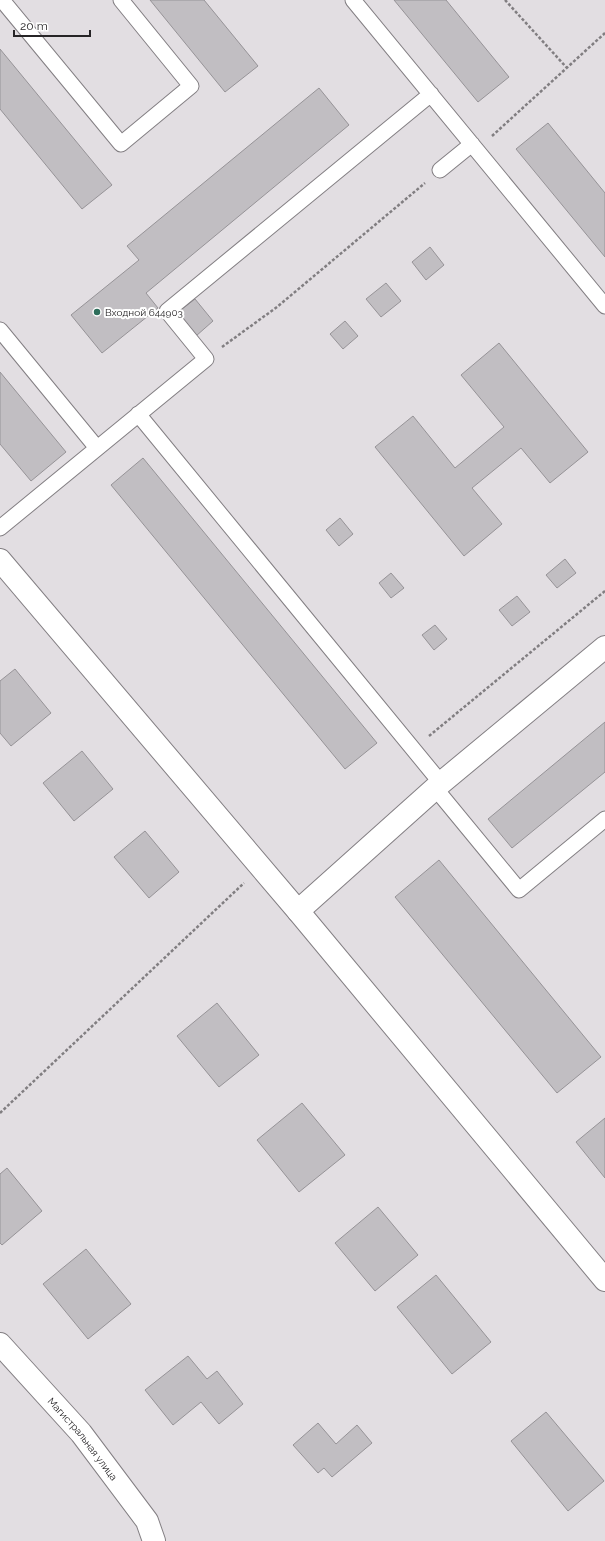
<svg xmlns="http://www.w3.org/2000/svg" width="605" height="1541" font-family="Raleway,sans-serif">
	<style>
		.building { fill: #c1bec2; stroke: #969397 }
		.lines { fill: none; stroke-linecap: round; stroke-linejoin: round }
		.lane-casing { stroke: #837f83; stroke-width: 17 }
		.street-casing { stroke: #837f83; stroke-width: 24 }
		.path { stroke: #817e81; stroke-width: 2.5; stroke-dasharray: 3 2; stroke-linecap: butt }
		.lane { stroke: #fff; stroke-width: 15 }
		.street { stroke: #fff; stroke-width: 22 }
		.poi-dot { fill: #2d6d5a; stroke: #fff; stroke-width: 1.5 }
		.labels { text-anchor: middle; dominant-baseline: central; stroke-width: 4; stroke-linejoin: round; paint-order: stroke }
		.poi-label { font-size: 10px; fill: #262426; stroke: #fff; text-anchor: start }
		.street-label { font-size: 10px; fill: #262426; stroke: #fff }
	</style>
	<rect width="100%" height="100%" fill="#e2dee2"/>
	<path class="building" d="M150,0H204L258,66L225,92Z
		M394,0H446L509,77L478,102Z
		M0,49L112,185L82,209L0,109Z
		M319,88L349,125L146,293L158,308L102,353L71,315L139,260L127,246Z
		M548,123L605,193V257L516,149Z
		M430,247L444,265L426,280L412,262Z
		M386,283L401,301L381,317L366,299Z
		M195,299L213,321L196,336L177,313Z
		M345,321L358,336L343,349L330,334Z
		M499,343L588,452L550,483L521,448L472,488L502,524L464,556L375,447L413,416L455,468L504,427L461,375Z
		M0,372L66,452L31,481L0,444Z
		M143,458L377,743L345,769L111,485Z
		M340,518L353,534L339,546L326,530Z
		M565,559L576,573L557,588L546,575Z
		M391,573L404,588L391,598L379,583Z
		M517,596L530,612L512,626L499,610Z
		M435,625L447,639L434,650L422,635Z
		M15,669L51,713L11,746L0,733V681Z
		M605,722V772L512,848L488,819Z
		M82,751L113,789L74,821L43,783Z
		M145,831L179,872L149,898L114,857Z
		M439,860L601,1057L557,1093L395,897Z
		M217,1003L259,1055L219,1087L177,1036Z
		M302,1103L345,1155L299,1192L257,1140Z
		M605,1118V1178L576,1142Z
		M7,1168L42,1211L2,1245L0,1243V1174Z
		M378,1207L418,1255L375,1291L335,1243Z
		M86,1249L131,1304L88,1339L43,1284Z
		M436,1275L491,1342L452,1374L397,1307Z
		M188,1356L207,1379L217,1371L243,1404L219,1424L201,1402L173,1425L145,1390Z
		M546,1412L604,1481L568,1511L511,1441Z
		M318,1423L336,1444L357,1425L372,1443L332,1477L324,1468L318,1473L293,1445Z"/>
	<g class="lines">
		<defs>
			<path id="lane" d="M2,0L121,144L191,86L121,0
				M353,0L605,306
				M440,170L472,144
				M0,330L97,448
				M138,414L441,783
				M0,528L206,359L167,311L431,94
				M435,788L519,890L605,819"/>
			<g id="street">
				<path d="M0,560L298,911L605,1280"/>
				<path d="M298,911L441,783L605,647"/>
				<path id="s1" d="M0,1344L81,1433L147,1521L154,1541"/>
			</g>
		</defs>
		<use href="#lane" class="lane-casing"/>
		<use href="#street" class="street-casing"/>
		<path class="path" d="M505,0L567,68
			M492,136L605,33
			M222,347L277,307L425,183
			M429,736L605,591
			M0,1113L244,883"/>
		<use href="#lane" class="lane"/>
		<use href="#street" class="street"/>
	</g>
	<circle class="poi-dot" cx="97" cy="312" r="4"/>
	<g class="labels">
		<g class="poi-label">
			<text x="105" y="312">Входной 644903</text>
		</g>
		<g class="street-label">
			<text stroke="none"><textPath href="#s1" startOffset="126">Магистральная улица</textPath></text>
		</g>
	</g>
	<path d="M14 30v6h76v-6" fill="none" stroke="#262426" stroke-width="2"/>
	<text x="20" y="30" font-size="12" fill="#262426" stroke="#ffffff" stroke-width="3" paint-order="stroke">20 m</text>
</svg>
